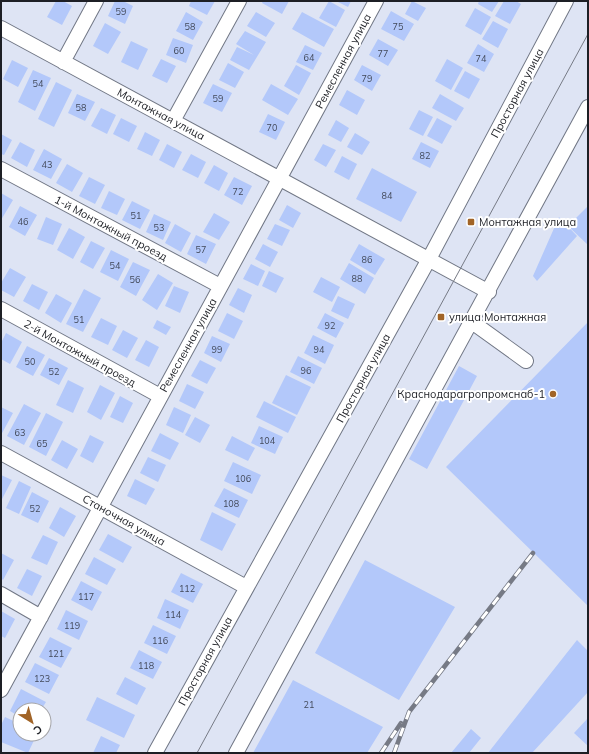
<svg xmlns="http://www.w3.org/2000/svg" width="589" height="754" font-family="Mulish,sans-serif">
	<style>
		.building { fill: #b3c8fa }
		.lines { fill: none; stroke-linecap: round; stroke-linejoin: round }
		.minor-casing { stroke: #717785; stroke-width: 16 }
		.minor { stroke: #fff; stroke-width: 14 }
		.tram { stroke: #767a85; stroke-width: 1 }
		.rail-casing { stroke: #767a85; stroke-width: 4.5 }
		.rail { stroke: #fff; stroke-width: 3; stroke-dasharray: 9; stroke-linecap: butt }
		.poi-dot { fill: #a16427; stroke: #fff; stroke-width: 1.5 }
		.labels { text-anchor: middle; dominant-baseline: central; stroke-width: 4; stroke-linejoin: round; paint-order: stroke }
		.number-label { font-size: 9px; fill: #42495a }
		.street-label { font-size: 11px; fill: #1d1f25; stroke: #fff }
		.poi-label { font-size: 11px; fill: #1d1f25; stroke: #fff; text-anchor: start }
	</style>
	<rect width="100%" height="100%" fill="#dee4f4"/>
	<path class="building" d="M56,1H63L72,6L62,25L47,17Z
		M115,1H123L133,6L125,24L108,16Z
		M191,1H215L207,15L189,6Z
		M263,1H289L282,14L262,3Z
		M329,1L345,10L336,27L319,18Z
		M336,1H351L348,7Z
		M412,1L426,8L418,21L405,14Z
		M479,1H499L492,12L478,4Z
		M504,1H516L521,4L510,24L495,16Z
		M475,8L491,17L481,35L465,26Z
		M391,11L414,24L404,41L381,29Z
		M186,12L203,22L193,40L176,31Z
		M256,12L275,23L266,37L247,26Z
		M302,12L334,29L324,47L292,29Z
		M493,21L508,29L498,48L482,39Z
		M105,23L121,32L108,54L93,46Z
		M245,31L266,42L249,70L230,60L237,47L254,55L236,44Z
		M173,38L193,45L186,63L166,55Z
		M378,39L398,50L388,66L369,55Z
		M131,41L148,49L138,70L121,62Z
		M478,44L494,54L484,72L467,63Z
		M305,45L322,53L313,70L296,62Z
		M161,59L176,66L167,83L152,76Z
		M447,59L463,68L451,90L435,81Z
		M12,60L28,68L18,87L3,79Z
		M228,63L244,72L235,88L219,80Z
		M296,65L311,73L299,95L284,86Z
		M362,65L381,75L372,91L354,80Z
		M33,70L51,78L35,111L18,102Z
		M465,71L480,79L469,99L454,91Z
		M56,82L72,90L54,127L38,119Z
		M213,84L232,93L222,112L203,103Z
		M271,84L298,99L288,115L262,100Z
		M347,90L365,100L357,115L339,105Z
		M77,94L95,102L85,121L68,113Z
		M440,94L464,108L456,121L432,108Z
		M101,108L116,115L107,134L91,126Z
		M419,110L433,117L423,136L409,129Z
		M268,114L285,122L276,140L259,132Z
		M121,118L137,126L129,142L113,134Z
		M437,118L452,126L442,144L427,136Z
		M336,120L349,128L341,142L328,135Z
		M145,132L160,140L152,156L137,149Z
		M355,133L370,142L362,155L347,147Z
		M1,134L12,140L4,155L1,154Z
		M20,142L35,150L27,167L11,158Z
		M421,142L439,151L430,168L412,159Z
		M167,144L182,152L174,168L159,160Z
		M323,144L336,150L326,167L314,160Z
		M44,149L62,159L51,179L33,170Z
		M191,154L206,162L198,178L182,170Z
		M342,156L357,164L349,180L334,172Z
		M67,164L83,173L72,192L56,183Z
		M214,165L228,173L219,191L204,183Z
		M372,168L417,192L401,222L356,199Z
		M89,177L105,185L95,204L79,196Z
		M234,177L252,186L242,205L224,195Z
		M109,191L125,199L117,215L101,208Z
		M1,193L13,200L1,220Z
		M132,201L150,210L140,229L122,220Z
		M287,205L301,213L293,228L279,220Z
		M20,206L37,215L25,236L9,227Z
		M588,206V245L568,226Z
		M214,213L230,222L219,240L203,232Z
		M154,214L171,222L163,240L146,232Z
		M46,217L62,224L53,245L37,239Z
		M559,217L577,236L537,281L533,276Z
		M175,224L191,233L181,252L165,243Z
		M275,224L290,230L282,246L267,239Z
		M69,228L85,237L73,259L57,250Z
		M196,235L216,244L206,264L187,254Z
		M91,241L105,248L93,269L80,262Z
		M263,244L278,252L270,267L255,259Z
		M359,244L385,259L375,275L350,260Z
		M111,250L129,259L118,281L100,272Z
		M133,262L150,270L136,296L120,287Z
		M349,263L374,278L365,294L340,279Z
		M251,264L265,271L258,286L243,279Z
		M10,268L26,277L14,297L1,290V283Z
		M269,271L284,278L276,293L262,286Z
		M158,274L173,283L157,310L142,300Z
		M321,277L340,287L332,302L313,292Z
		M32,284L48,292L39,310L23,301Z
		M174,286L189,292L180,313L165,306Z
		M238,288L252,295L244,313L229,305Z
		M84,289L101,298L83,332L66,324Z
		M56,294L72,303L61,323L45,313Z
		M338,296L355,304L348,319L331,311Z
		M227,313L243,321L234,339L218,331Z
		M325,313L344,323L336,338L317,328Z
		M101,318L117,326L108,345L91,337Z
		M157,320L171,327L166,335L153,328Z
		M588,322V606L446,467Z
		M123,330L138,338L127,358L112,350Z
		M6,333L22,342L10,364L1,359V343Z
		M313,335L334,345L325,364L304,353Z
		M212,336L230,344L221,362L204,353Z
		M146,340L159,347L149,367L135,360Z
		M27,346L45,355L33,376L16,367Z
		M298,356L322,368L314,384L290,372Z
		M49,358L68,368L59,385L40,375Z
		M200,360L216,368L207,384L191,376Z
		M459,366L477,376L427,469L409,459Z
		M286,375L311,387L297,415L272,403Z
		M68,380L84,388L73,413L56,405Z
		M187,384L204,392L195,409L179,401Z
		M100,385L115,393L101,420L87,412Z
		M120,396L133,403L123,423L110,417Z
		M264,401L296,417L288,433L256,417Z
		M24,404L41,413L24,445L7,436Z
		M1,407L13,413L1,435Z
		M174,407L191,415L183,433L166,425Z
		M46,413L63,422L46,456L29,447Z
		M195,417L210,425L200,443L185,435Z
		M259,426L283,437L275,454L251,443Z
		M160,433L179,443L170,460L151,451Z
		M90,435L104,442L93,463L80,456Z
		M232,436L255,448L248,461L225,450Z
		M62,440L78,449L67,469L51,460Z
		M148,457L166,465L158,482L140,473Z
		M233,462L261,475L252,494L224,481Z
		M1,475L12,480L1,501Z
		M135,479L155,489L146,505L127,496Z
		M19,481L31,487L19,514L6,508Z
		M224,488L248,500L239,518L214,506Z
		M32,492L49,501L38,523L21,515Z
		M60,507L76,516L64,537L49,528Z
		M212,512L236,524L222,551L200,540Z
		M108,534L132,547L123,563L99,550Z
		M43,535L58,542L47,565L31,558Z
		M1,553L14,560L3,580L1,578Z
		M94,557L116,569L107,585L85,574Z
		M365,560L455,607L399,700L315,653Z
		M27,569L42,576L32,596L17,588Z
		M181,573L203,584L193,603L171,592Z
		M81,581L102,592L92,611L71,600Z
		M165,599L189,610L180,629L157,618Z
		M66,610L88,621L79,640L57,629Z
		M1,611L15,619L5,638L1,636Z
		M153,625L176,636L167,654L144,643Z
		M50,637L72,648L61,668L39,657Z
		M577,640L588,651V692L532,753H488Z
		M139,650L162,662L153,679L130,668Z
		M35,663L59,675L49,694L25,682Z
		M125,677L146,688L137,705L116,694Z
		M293,680L383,727L367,753H253Z
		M21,689L46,702L41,710H20V717L10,711Z
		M97,697L135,715L124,738L86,720Z
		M5,717L20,724V734H37L28,753L1,742V725Z
		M588,718V746L574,733Z
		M471,729L481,738L469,753H451Z
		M101,736L120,745L116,753H93Z"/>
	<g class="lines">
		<defs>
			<path id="minor" d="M1,28L489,292
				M63,62L96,1
				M173,121L239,1
				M1,169L220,286
				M1,309L160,396
				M472,322L526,361
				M1,453L246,587
				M1,594L41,617
				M1,690L376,1
				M155,753L429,259L566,1
				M236,753L588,107"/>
		</defs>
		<use href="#minor" class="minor-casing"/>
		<use href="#minor" class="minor"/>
		<path class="tram" d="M197,753L588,34"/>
		<defs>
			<path id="rail" d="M381,753L401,723
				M394,753L409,712L533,553"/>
		</defs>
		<use href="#rail" class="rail-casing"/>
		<use href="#rail" class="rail"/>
	</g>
	<g class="poi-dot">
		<rect x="467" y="218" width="8" height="8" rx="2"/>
		<rect x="437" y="313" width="8" height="8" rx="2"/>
		<circle cx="553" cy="394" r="4"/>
	</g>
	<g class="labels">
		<g class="number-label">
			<text x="121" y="11">59</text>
			<text x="190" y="26">58</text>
			<text x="398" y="26">75</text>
			<text x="179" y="50">60</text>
			<text x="383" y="53">77</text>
			<text x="309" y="57">64</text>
			<text x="481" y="58">74</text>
			<text x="367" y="78">79</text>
			<text x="38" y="83">54</text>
			<text x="218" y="98">59</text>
			<text x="81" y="107">58</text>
			<text x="272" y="127">70</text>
			<text x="425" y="155">82</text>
			<text x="47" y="164">43</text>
			<text x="238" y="191">72</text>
			<text x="387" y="195">84</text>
			<text x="136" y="215">51</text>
			<text x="23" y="221">46</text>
			<text x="159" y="227">53</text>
			<text x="201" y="249">57</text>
			<text x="367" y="259">86</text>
			<text x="115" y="265">54</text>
			<text x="357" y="278">88</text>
			<text x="135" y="279">56</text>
			<text x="79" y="319">51</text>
			<text x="330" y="325">92</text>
			<text x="217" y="349">99</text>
			<text x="319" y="349">94</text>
			<text x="30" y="361">50</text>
			<text x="306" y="370">96</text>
			<text x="54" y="371">52</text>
			<text x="20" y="432">63</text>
			<text x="267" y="440">104</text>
			<text x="42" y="443">65</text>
			<text x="243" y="478">106</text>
			<text x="231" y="503">108</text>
			<text x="35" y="508">52</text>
			<text x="187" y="588">112</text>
			<text x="86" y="596">117</text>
			<text x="173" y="614">114</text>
			<text x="72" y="625">119</text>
			<text x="160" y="640">116</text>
			<text x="56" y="653">121</text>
			<text x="146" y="665">118</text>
			<text x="42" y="678">123</text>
			<text x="309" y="704">21</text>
		</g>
		<g class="street-label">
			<text transform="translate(343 61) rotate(-62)">Ремесленная улица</text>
			<text transform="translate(517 93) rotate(-62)">Просторная улица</text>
			<text transform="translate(161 114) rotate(28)">Монтажная улица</text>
			<text transform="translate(111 228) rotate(28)">1-й Монтажный проезд</text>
			<text transform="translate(188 345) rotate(-61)">Ремесленная улица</text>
			<text transform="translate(80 353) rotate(29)">2-й Монтажный проезд</text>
			<text transform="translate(363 378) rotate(-61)">Просторная улица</text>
			<text transform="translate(124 520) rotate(29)">Станочная улица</text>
			<text transform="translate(205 661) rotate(-61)">Просторная улица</text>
		</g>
		<g class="poi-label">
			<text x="479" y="222">Монтажная улица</text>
			<text x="449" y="317">улица Монтажная</text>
			<text x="545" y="394" text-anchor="end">Краснодарагропромснаб-1</text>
		</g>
	</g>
	<rect width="589" height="754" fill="none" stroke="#1d1f25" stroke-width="4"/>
	<g transform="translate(32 722) rotate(143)"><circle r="19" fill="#ffffff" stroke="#a5a5a8"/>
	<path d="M0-3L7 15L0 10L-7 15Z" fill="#a16427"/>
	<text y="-6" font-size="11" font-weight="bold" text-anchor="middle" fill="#1d1f25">С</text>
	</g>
</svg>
